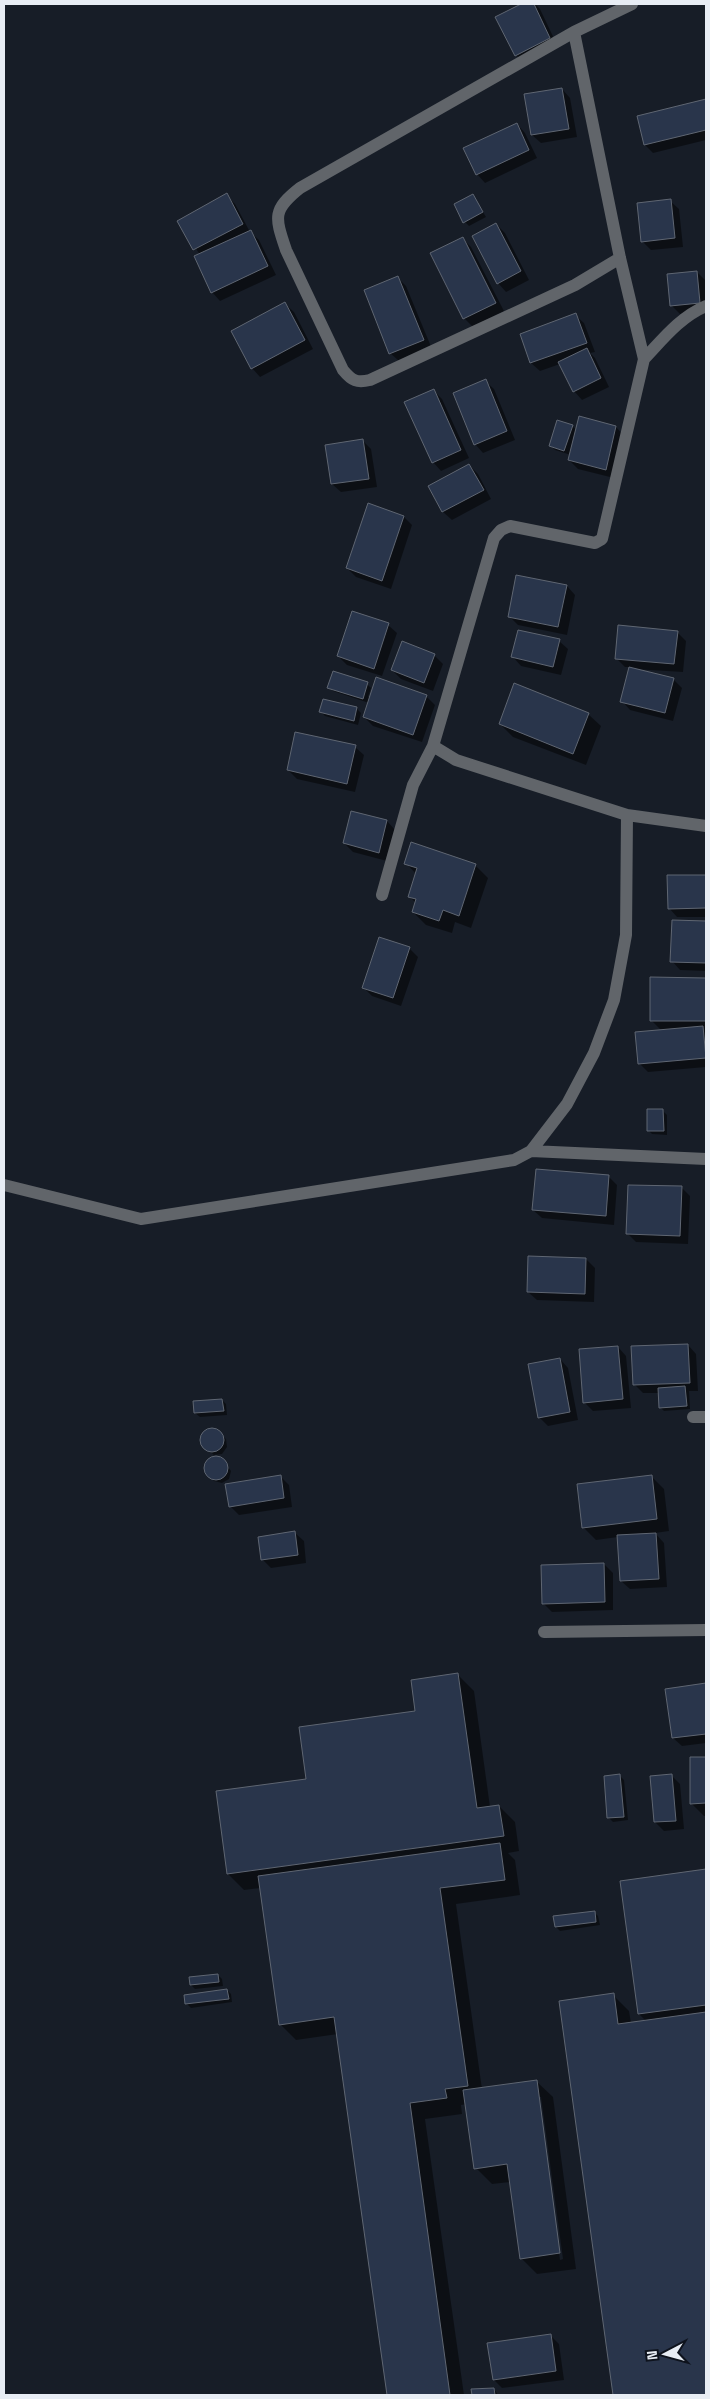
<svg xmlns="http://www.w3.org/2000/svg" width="710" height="2399" font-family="'Space Grotesk',sans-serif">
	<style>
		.shadow { fill: #0007; fill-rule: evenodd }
		.building { fill: #29354b; stroke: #5f6672 }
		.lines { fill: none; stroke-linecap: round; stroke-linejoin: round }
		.minor { stroke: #61656a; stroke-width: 12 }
	</style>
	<rect width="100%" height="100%" fill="#171d27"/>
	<path class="shadow" d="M524,4H535L540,9L558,47L524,63L516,55L497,17Z
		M562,89L570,98L577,137L541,143L532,135L525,95Z
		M706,101V140L653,153L645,145L638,117Z
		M517,124L525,133L537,158L485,183L477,174Z
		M226,195L235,204L250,232L259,240L276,275L220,301L212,292L200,255L179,221Z
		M473,196L486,217L469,226L465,222Z
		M670,201L679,209L683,247L651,250L642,241Z
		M496,224L505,233L529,280L506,292L498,283Z
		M462,238L471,247L504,311L473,327L464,318Z
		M697,272L705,280L706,312L680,314L672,306Z
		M397,277L406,286L432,349L399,361L390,353Z
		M285,304L294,312L313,349L260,377L252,368Z
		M575,315L584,323L595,352L590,353L595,358L609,387L582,400L574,391L560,364L540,371L531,363L521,334Z
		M485,381L494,389L515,440L483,453L475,444Z
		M433,390L442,399L469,458L441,471L433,462Z
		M572,426L577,430L616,427L624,436L614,478L578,469L569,460L571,455L555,450L551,446Z
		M363,441L371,449L377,487L341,492L332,484L327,446Z
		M469,465L478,474L491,499L452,520L443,512L429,487Z
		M404,517L412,525L391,589L356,577L347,568Z
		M517,576L567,586L575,595L567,635L518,625L509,616Z
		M388,625L397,633L382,676L347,665L338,656Z
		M677,632L686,641L683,672L633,669L673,679L682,688L673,721L630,710L622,701L630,667H625L616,658Z
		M559,641L568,649L561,675L521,666L513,657Z
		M434,655L443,664L433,691L401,679L392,670Z
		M367,684L371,688L368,697L371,698L426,696L435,705L422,742L373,726L364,717L369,703L333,691L329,687Z
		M324,700L357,709L361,713L358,725L325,716L321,712Z
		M588,714L601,726L586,765L513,737L500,724Z
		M355,747L364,755L355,792L297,779L288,770Z
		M387,821L395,830L387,861L353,852L344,843Z
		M406,863L475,865L488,878L471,928L455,922L452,933L426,925L413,912L416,903L409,896L416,874Z
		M706,876V917H677L669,908L668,877Z
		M673,922L706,923V971L680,970L672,961Z
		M409,948L418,957L401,1006L372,996L363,987Z
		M652,979H706V1067L648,1072L639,1063L662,1031L651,1020Z
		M663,1111L667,1115V1135L652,1134L648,1130Z
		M608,1176L617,1185L614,1225L542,1218L533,1210Z
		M681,1187L690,1196L688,1244L636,1242L628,1234Z
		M586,1259L595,1268L594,1302L537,1300L528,1292Z
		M688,1345L696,1354L698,1391H689L690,1409L664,1411L660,1407L659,1393H643L635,1385Z
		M618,1347L626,1356L631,1408L593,1411L584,1402Z
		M560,1359L568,1368L578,1420L548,1426L539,1417Z
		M222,1400L226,1404L227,1415L200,1417L195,1413Z
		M214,1429L226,1439L227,1447L222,1454L214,1455L203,1445L202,1437L207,1430Z
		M214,1457L223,1460L231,1471L229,1479L222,1483L214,1481L205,1470L207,1462Z
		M280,1476L289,1485L292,1507L239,1515L230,1506Z
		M651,1476L664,1489L669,1531L655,1533L664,1543L667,1587L630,1589L621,1581L618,1537L596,1540L583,1527Z
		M295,1533L304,1541L306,1563L271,1568L262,1559Z
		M604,1564L613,1573V1610L552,1612L543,1603Z
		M458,1675L474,1691L490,1807L499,1806L515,1822L519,1851L508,1853L515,1860L520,1895L456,1904L482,2089L536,2081L553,2097L576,2269L537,2274L521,2258L511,2182L492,2184L476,2168L467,2104L461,2105L462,2114L425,2119L464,2395H388L338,2034L296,2040L280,2024L261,1888L244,1890L228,1874L308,1780L417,1712ZM538,2097H541L563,2259L560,2260Z
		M706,1685V1743L682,1746L673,1738L666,1690Z
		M706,1758V1816H704L691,1803V1759Z
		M671,1775L680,1784L684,1829L664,1831L655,1822Z
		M620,1776L624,1780L628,1820L613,1822L609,1818Z
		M706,1871V2395H614L560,2002L613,1995L629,2011L631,2023L646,2021L639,2014L621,1882Z
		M594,1912L598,1916L600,1925L560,1931L556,1927Z
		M218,1975L222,1979L223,1986L195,1989L191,1985Z
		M227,1990L231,1994L232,2002L191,2008L187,2004L186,1996Z
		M550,2335L559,2344L564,2380L502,2388L494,2380Z
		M494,2389L498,2395H473L472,2390Z"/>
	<path class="building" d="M521,4H534L550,38L515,56L495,17Z
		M562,88L569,129L531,135L524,94Z
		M706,99V130L644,145L637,116Z
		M517,123L529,150L476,175L463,148Z
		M227,193L243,224L193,250L177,221Z
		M473,194L483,212L463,223L454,204Z
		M671,199L675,238L641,242L637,203Z
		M496,223L521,271L497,284L472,236Z
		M251,230L268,266L211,293L194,256Z
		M463,237L496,303L463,319L430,253Z
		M697,271L700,303L670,306L667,274Z
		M398,276L424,340L389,354L364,290Z
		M285,302L305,340L251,369L231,331Z
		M576,313L587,343L530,363L520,334Z
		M587,348L601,378L573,392L558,362Z
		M486,379L507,431L474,445L453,393Z
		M434,389L461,450L432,463L404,402Z
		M579,416L616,426L606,470L568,460Z
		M557,420L573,425L564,451L549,446Z
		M363,439L369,479L331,484L325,445Z
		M469,464L484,490L442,512L428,486Z
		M368,503L404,516L382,581L346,568Z
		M516,575L567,585L558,627L508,617Z
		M352,611L389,623L374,669L337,656Z
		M618,625L678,631L674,664L615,659Z
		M518,630L560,639L553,667L511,657Z
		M402,641L435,654L424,683L391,670Z
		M629,667L674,678L665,713L620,702Z
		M333,671L368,682L363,699L327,688Z
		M376,677L427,695L413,735L363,717Z
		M514,683L589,713L573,754L499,724Z
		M323,699L357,707L354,721L319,712Z
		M295,732L356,745L347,784L287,770Z
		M351,811L387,820L379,853L343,843Z
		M411,842L476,864L459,916L443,910L439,921L412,912L416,899L408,897L417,868L404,864Z
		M667,875H706V908L668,909Z
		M672,920L706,921V963L670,962Z
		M379,937L410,947L393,998L362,988Z
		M650,977L706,978V1021H650Z
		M703,1026L706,1058L638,1064L635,1032Z
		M647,1109H663L664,1131H647Z
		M536,1169L609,1175L606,1216L532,1210Z
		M628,1185L682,1186L680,1236L626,1234Z
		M528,1256L586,1258L585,1294L527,1292Z
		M688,1344L690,1383L633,1385L631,1346Z
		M618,1346L623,1399L583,1403L579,1349Z
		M560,1358L570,1412L538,1418L528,1364Z
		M685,1386L687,1406L659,1408L658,1388Z
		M222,1399L224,1411L194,1413L193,1401Z
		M200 1440a12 12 0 1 1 24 0a12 12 0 1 1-24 0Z
		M204 1468a12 12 0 1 1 24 0a12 12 0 1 1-24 0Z
		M281,1475L284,1498L229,1507L225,1484Z
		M652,1475L657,1519L582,1528L577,1484Z
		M295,1531L298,1555L261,1560L258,1537Z
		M656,1533L659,1579L620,1581L617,1535Z
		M604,1563L605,1602L542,1604L541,1565Z
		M458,1673L477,1808L499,1805L504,1836L227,1874L216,1791L306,1779L299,1727L415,1711L411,1680Z
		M706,1683V1734L672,1738L665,1689Z
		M690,1757H706V1803L690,1804Z
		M620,1774L624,1817L607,1818L604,1776Z
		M672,1774L676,1821L654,1822L650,1776Z
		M500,1843L505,1880L440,1888L468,2086L445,2089L447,2098L410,2103L450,2395H387L334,2017L279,2025L258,1876Z
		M706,1869V2005L638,2014L620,1881Z
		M595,1911L596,1922L555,1927L553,1916Z
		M218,1974L219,1982L190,1985L189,1977Z
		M227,1989L229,1999L185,2004L184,1995Z
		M614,1993L618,2024L706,2012V2395H613L559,2001Z
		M537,2080L560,2253L520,2259L507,2164L474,2169L463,2090Z
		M551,2334L556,2371L493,2380L487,2343Z
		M494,2388L495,2395H472L471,2389Z"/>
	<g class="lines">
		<path class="minor" d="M574,32L632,4
			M644,359C663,339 680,317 706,306
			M627,815L706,826
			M382,895L413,785L433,746
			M531,1151L706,1159
			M4,1185L141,1219L514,1160L531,1151L567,1104L594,1053L614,1000L626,935L627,815L456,760L433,746L494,538L501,530L510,526L595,543L602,539L644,359L620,258L574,32L300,188C272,210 275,217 286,250L343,370C352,381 357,383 370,380L575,285L620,258
			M693,1417H706
			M544,1632L706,1630"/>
	</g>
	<rect width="710" height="2399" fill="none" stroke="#e8edf4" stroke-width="10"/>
	<g transform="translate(665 2354) rotate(264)" stroke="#0e131d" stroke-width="4" paint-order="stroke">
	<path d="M0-4L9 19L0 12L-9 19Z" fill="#e8edf4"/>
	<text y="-8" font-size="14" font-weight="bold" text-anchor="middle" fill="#e8edf4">N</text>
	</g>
</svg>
